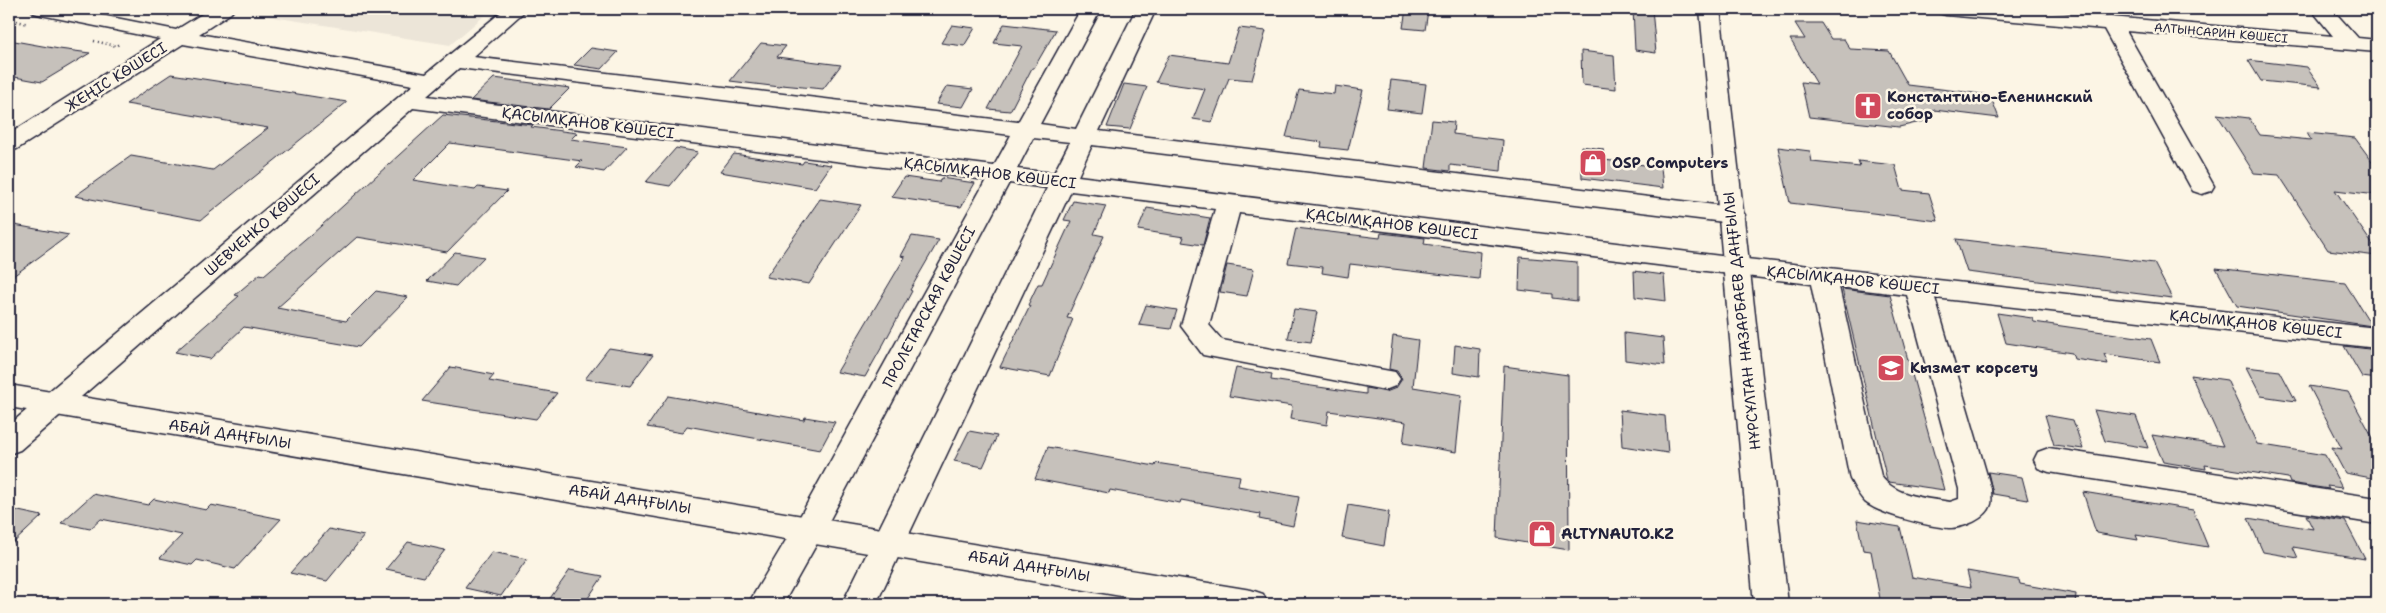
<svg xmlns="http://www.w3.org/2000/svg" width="2386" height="613" font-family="'Shantell Sans',sans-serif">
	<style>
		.built { fill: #ece5d8 }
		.building { fill: #c6c1bb; stroke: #22223b }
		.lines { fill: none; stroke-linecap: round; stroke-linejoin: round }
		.minor-casing { stroke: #22223b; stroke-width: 3 }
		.major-casing { stroke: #22223b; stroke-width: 3 }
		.path { stroke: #22223b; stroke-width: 2.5; stroke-dasharray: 1 3; stroke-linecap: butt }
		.minor { fill: #fcf5e5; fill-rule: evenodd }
		.major { fill: #fcf5e5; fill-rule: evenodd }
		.labels { text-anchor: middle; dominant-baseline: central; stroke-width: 5; stroke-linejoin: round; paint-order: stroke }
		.far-street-label { font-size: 12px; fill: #22223b; stroke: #fcf5e5 }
		.street-label { font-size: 15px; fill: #22223b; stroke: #fcf5e5 }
		.poi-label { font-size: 15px; font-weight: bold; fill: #22223b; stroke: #fcf5e5; text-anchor: start }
	</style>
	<rect width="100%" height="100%" fill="#fcf5e5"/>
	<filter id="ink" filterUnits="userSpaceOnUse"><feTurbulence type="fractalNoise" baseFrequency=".02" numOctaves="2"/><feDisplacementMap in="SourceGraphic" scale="10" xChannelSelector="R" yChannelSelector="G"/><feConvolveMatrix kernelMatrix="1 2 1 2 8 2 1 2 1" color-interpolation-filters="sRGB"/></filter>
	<g filter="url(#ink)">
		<path class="built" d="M262,9H492L450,45L254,14Z"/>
		<path class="building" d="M1406,9L1428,11L1425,30L1403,28Z
			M1633,9H1652L1656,53L1635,50Z
			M1795,23H1821L1831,39H1844L1850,49L1889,51L1908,85L1990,95L1999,118L1934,110L1925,121L1899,127L1809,117L1801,82L1817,84L1790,39H1805Z
			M1004,24L1056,30L1034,68H1032L1010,111L988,109L1022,46L994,43Z
			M952,25L975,28L964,46L941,43Z
			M1239,28L1266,31L1252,80L1229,78L1212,122L1193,119L1205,89L1156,82L1169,55L1228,63Z
			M9,40L59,49L90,53L42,82L9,76Z
			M761,43L786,46L777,57L841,65L823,89L782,85L780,87L730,81Z
			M591,48L618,52L602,69L574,65Z
			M1581,51L1614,55L1616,89L1582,85Z
			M2248,60L2307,67L2321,87L2261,81Z
			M171,74L261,88L347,102L201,220L75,196L131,156L213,170L268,128L126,104Z
			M494,78L570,88L549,109L471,100Z
			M1391,80L1426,84L1422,113L1387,109Z
			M1124,84L1147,87L1130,129L1107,127Z
			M947,86L973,89L963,107L936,104Z
			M1335,86L1363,90L1348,150L1321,147L1322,142L1286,137L1299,90L1334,94Z
			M2217,114L2249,118L2260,135L2311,140L2307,133L2355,138L2377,168V195L2335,190L2377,251V256L2328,250L2279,175L2254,173Z
			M443,115L533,125L531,127L577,133L571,139L627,147L604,172L576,167L582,161L450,143L413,180L475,190L478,187L507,191L447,252L357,237L277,308L346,321L376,291L408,297L359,347L244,327L210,359L175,352L239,296L235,295L260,274L264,275L311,235Z
			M1432,120L1454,122L1453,134L1503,140L1501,171L1450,165V171L1426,168Z
			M1581,146L1603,149L1604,160L1661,167L1663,188L1582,178Z
			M1778,147L1810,151L1812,162L1860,167L1858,161L1895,165L1902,190L1929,193L1938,221L1790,203Z
			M676,148L698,152L670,186L646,182Z
			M734,154L802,164L804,161L831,165L815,188L720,172Z
			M904,177L939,182L941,178L975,183L961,207L891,197Z
			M820,199L861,205L809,284L766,277Z
			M1073,201L1106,206L1094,234L1104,236L1067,318L1073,319L1050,376L1000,367L1030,306L1028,305L1038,284H1042L1071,221L1064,220Z
			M1147,208L1210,218L1203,245L1182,242L1184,237L1138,230Z
			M9,224L69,235L9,279Z
			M1296,228L1380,238L1381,233L1425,238L1424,244L1481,252L1479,279L1350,264L1348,277L1322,273L1323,267L1288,263Z
			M912,236L939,240L910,290L912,291L883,345L865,377L837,372L905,257L901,256Z
			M1956,239L2154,263L2172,298L1967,272Z
			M455,252L484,257L456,286L427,281Z
			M1520,257L1577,262V301L1552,298V294L1519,290Z
			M1227,265L1254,269L1247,296L1220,292Z
			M2216,268L2345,283L2372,326L2237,306Z
			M1634,271L1664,275L1666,301L1635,297Z
			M1842,289L1890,295L1944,490L1889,482L1887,480Z
			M1146,305L1177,310L1171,329L1139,325Z
			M1294,309L1317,312L1311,342L1288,339Z
			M1997,313L2032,318L2034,322L2151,339L2160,362L2104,354L2108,364L2074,359L2072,353L2006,343Z
			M1624,333L1663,338L1665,365L1625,360Z
			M1393,336L1418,340L1413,387L1462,395L1456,452L1403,443L1406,422L1329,411L1327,425L1290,419L1292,406L1229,396L1236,368L1272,374L1271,380L1366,394V388L1386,392L1396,388L1402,379L1397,371L1389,369Z
			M1455,345L1480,349L1479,377L1453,373Z
			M2344,346L2377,350V379L2362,377Z
			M609,348L653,355L630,386L585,379Z
			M1504,366L1568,375L1569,550L1497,538Z
			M451,367L494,375L489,381L557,393L536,419L422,401Z
			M2246,367L2280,371L2296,401L2261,396Z
			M2191,375L2227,380L2257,444L2325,455L2342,488L2327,486L2329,489L2290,483L2288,478L2205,465L2206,469L2163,462L2152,435L2223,446Z
			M2309,386L2348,392L2377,445V479L2345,473L2331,447L2342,449Z
			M668,396L804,420L805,417L835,422L820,450L687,426L682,433L647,427Z
			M1620,410L1665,416L1668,453L1622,446Z
			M2094,410L2136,416L2148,448L2105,441Z
			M2045,415L2073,420L2083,449L2054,445Z
			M969,431L997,436L983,467L954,461Z
			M1048,447L1155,466L1156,463L1240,476L1238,486L1299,497L1293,526L1259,519L1260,514L1181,500L1180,503L1110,490L1109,493L1035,479Z
			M1988,472L2022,477L2028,500L1993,494Z
			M2083,492L2193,510L2208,547L2136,535L2138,540L2096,533Z
			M93,494L148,505L154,499L206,510L211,505L281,519L235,569L197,560L192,565L160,558L182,535L101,519L90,529L61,523Z
			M1348,505L1389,512L1384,546L1342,538Z
			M9,509L42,516L9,547Z
			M2306,515L2345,521L2365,559L2293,547L2298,558L2263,552L2248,518L2313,529Z
			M1857,520L1900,527L1912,577L1971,587L1967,571L2019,580L2020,584L2076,594L2075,604H1881L1871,551L1863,550Z
			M329,529L364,536L327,581L290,573Z
			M408,542L445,550L424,577L386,569Z
			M492,552L527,559L501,596L465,588Z
			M570,570L603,576L584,604H546Z"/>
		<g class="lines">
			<defs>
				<path id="minor" d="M31,9H71L176,30L210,9H234L231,13L199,34L426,74L505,9H527L473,57L1018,122L1081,9H1101L1040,124L1076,129L1136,9H1156L1099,131L1732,207L1741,209L1745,215L1741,221L1732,223L1092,145L1078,176L1737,258L2377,328V348L1935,298L1991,489C1991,494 1992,500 1991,504C1987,519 1963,528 1949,528C1930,527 1879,514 1865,502C1859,496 1854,486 1850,479L1811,284L1239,213L1209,325L1222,340L1395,372L1400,379L1395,386L1385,390L1203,355L1181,326L1215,209L1071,191L876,604H842L1047,188L1009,183L820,538L783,604H748L798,520L986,180L413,108L20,450L9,454V425L413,85L183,44L17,149L9,151V134L160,39L41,15L34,13ZM459,68L1011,135L994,166L427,96ZM1033,138L1070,142L1054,173L1017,169ZM1839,287L1907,295L1959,489V499L1950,502C1926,498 1896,497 1881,476Z
					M1936,9H2017L2333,36L2311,9H2332L2358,38L2377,40V52L2126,31L2214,186L2211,191L2202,194L2193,191L2190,186L2104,29L1946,15L1939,13Z
					M2049,448L2377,498V524L2049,472L2038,468L2034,460L2038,452Z"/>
				<path id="major" d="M1700,9H1720L1788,604H1754Z
					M9,385L1251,590L1263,594L1268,604H1168L9,407Z"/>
			</defs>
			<use href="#minor" class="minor-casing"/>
			<use href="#major" class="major-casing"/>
			<path class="path" d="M168,16L181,9
				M9,19L28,24
				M94,41L116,46L119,44"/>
			<use href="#minor" class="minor"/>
			<use href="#major" class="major"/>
		</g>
	</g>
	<defs>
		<symbol id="church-square" viewBox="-11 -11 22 22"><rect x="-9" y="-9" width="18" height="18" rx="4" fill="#d1495b" stroke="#fcf5e5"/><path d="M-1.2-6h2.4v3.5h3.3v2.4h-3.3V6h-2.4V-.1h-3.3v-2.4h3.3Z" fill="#fff"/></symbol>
		<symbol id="shop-square" viewBox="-11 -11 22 22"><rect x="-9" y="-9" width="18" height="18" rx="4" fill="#d1495b" stroke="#fcf5e5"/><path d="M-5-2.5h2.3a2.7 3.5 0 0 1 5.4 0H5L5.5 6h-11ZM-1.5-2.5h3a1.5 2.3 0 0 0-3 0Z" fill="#fff"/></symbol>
		<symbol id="university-square" viewBox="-11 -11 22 22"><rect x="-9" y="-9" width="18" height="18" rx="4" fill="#d1495b" stroke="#fcf5e5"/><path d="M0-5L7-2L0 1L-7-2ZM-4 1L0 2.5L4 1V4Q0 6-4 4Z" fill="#fff"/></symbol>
	</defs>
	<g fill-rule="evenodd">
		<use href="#church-square" x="1852" y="90" width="32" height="32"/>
		<use href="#shop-square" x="1577" y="147" width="32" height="32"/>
		<use href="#university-square" x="1875" y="352" width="32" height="32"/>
		<use href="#shop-square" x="1526" y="518" width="32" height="32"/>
	</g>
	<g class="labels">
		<g class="far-street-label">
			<text transform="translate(2221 33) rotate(5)">АЛТЫНСАРИН КӨШЕСІ</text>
		</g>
		<g class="street-label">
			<text transform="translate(116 77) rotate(-32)">ЖЕҢІС КӨШЕСІ</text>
			<text transform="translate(588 123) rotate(7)">ҚАСЫМҚАНОВ КӨШЕСІ</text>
			<text transform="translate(990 173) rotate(7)">ҚАСЫМҚАНОВ КӨШЕСІ</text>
			<text transform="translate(1392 224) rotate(7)">ҚАСЫМҚАНОВ КӨШЕСІ</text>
			<text transform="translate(262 225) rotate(-41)">ШЕВЧЕНКО КӨШЕСІ</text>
			<text transform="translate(1853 280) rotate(6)">ҚАСЫМҚАНОВ КӨШЕСІ</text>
			<text transform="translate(929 307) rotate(-62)">ПРОЛЕТАРСКАЯ КӨШЕСІ</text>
			<text transform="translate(1742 321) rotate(-96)">НҰРСҰЛТАН НАЗАРБАЕВ ДАҢҒЫЛЫ</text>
			<text transform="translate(2256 324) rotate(6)">ҚАСЫМҚАНОВ КӨШЕСІ</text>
			<text transform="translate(230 434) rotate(9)">АБАЙ ДАҢҒЫЛЫ</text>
			<text transform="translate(630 499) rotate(9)">АБАЙ ДАҢҒЫЛЫ</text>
			<text transform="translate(1029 566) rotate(10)">АБАЙ ДАҢҒЫЛЫ</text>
		</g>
		<g class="poi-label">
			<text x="1887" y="97">Константино-Еленинский<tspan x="1887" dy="17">собор</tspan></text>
			<text x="1612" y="163">OSP Computers</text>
			<text x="1910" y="368">Кызмет корсету</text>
			<text x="1561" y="534">ALTYNAUTO.KZ</text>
		</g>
	</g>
	<rect width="2386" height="613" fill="none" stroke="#fcf5e5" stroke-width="30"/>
	<rect x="15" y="15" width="2356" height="583" fill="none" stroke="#22223b" stroke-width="2" filter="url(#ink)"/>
</svg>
